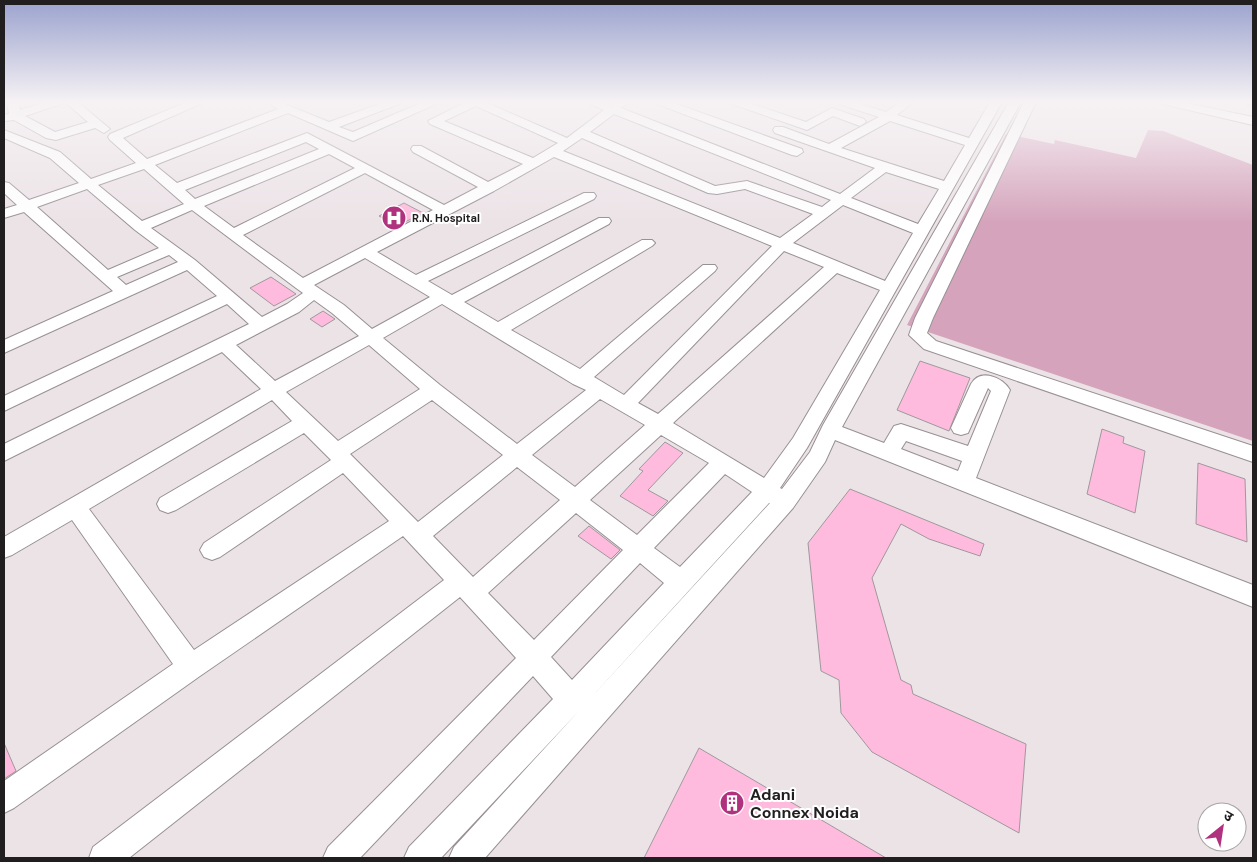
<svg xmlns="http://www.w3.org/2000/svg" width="1257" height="862" font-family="'DM Sans','Noto Sans Devanagari',sans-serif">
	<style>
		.green { fill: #d5a4bc }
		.building { fill: #fbd; stroke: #9f989b }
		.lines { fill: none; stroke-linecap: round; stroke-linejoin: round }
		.minor-casing { stroke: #989094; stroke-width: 2 }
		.minor { fill: #fff; fill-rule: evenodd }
		.labels { text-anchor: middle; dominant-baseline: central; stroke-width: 4; stroke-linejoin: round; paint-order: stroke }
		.far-poi-label { font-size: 11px; font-weight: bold; fill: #211e20; stroke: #fff; text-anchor: start }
		.near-poi-label { font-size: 16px; font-weight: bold; fill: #211e20; stroke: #fff; text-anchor: start }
	</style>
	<rect width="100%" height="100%" fill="#ece3e7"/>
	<path class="green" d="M1148,130L1163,131L1253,165V441L907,325L1006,134L1054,144L1055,140L1136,158Z"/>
	<path class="building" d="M404,203L423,213L397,226L379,216Z
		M271,277L296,294L274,306L250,288Z
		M323,311L335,319L322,327L310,319Z
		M920,361L970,378L949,431L897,410Z
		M1102,429L1124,437L1123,443L1145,451L1135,513L1087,494Z
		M665,442L683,453L648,490L668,501L653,516L620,496L643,471L639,469Z
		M1198,463L1245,479L1247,542L1196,524Z
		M850,489L984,544L980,556L929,539L901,524L872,578L901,680L911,685L913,694L1026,744L1019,833L872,752L841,713L839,680L821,671L808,543Z
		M589,526L620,550L611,559L578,536Z
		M4,743L16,771L4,779Z
		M699,748L886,858H644Z"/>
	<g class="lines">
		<defs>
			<path id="minor" d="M7,102H19L20,110L46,102H63L61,104L25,116L55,132L88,122L65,102H78L110,129L104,133L95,128L56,140L46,138L14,120L4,121V115L9,114Z
				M187,102H202L200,104L123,138L147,159L278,109L270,104L272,102H280L329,122L385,102H401L399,104L339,127L353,132L423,102H438L436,104L353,141L288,113L155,165L177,183L307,133L444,205L478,187L413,152L411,149L413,146H421L488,182L523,164L430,124L428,121L466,102H485L567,138L604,110L590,104L588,102H604L611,105L615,102H628L621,108L840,194L875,168L775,133L773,130L775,127H783L829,144L879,117L839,104L837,102H854L886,112L900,102H913L897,115L969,138L990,102H1002L807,448L780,488L782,489L810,452L823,425L1009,102H1021L842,427L884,443L894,426L901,424L968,446L991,391L988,388L968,433L961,435L954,433L951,428L971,384C980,368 1003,377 1010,390L976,478L1253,585V607L835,440L825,462L793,508L485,858H449L454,847L578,712L441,858H404L409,847L553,699L533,676L360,858H323L328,847L516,658L460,597L129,858H89L93,847L444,580L403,536L200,676L14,808L4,813V781L173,664L72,520L12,555L4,558V537L261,389L222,352L4,461V444L249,324L227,304L4,411V396L217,296L187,270L4,353V340L113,291L24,212L4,218V209L17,205L4,193V182L9,183L29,200L79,183L50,158L4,138V130L60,152L91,179L136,163L110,140L108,137L110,134ZM476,106L558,143L533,158L444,121ZM614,114L831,200L822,207L747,181L715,186L590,132ZM890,121L965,145L944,181L841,148ZM582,138L708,193L717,194L745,189L813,214L780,238L563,151ZM306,142L319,149L195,199L185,190ZM329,154L355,168L234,228L204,206ZM554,157L772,246L624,395L594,377L715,271L717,268L715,265H703L580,369L511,330L652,246L655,243L652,240H642L498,322L464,302L609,224L611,221L609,218H599L452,295L428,281L594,199L596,196L594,193H584L416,275L377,252L494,191ZM144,169L184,204L142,221L98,185ZM886,172L939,189L918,224L851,198ZM365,173L433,210L303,278L243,235ZM87,189L135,230L159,248L108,270L37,207ZM843,205L913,233L885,281L793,243ZM192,210L296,288L303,293L287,304L262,317L195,260L151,228ZM784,251L824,267L658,414L638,403ZM169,255L178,262L126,285L117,277ZM365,258L430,297L372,329L344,305L314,285ZM837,273L880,290L793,438L764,478L673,423ZM314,300L332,313L359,336L275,381L236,345L299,312ZM442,304L573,384L586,390L517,444L440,385L383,338ZM369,345L420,389L338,441L286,392ZM600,399L645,425L575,487L532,455ZM272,400L292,421L160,498L157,504L160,510L168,513L176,510L304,433L331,460L204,543L200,550L204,557L212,560L220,557L343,473L389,521L194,650L89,509ZM432,400L503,455L418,522L350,454ZM661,435L709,463L637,535L590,500ZM906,441L962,461L958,471L901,449ZM517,467L560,500L473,577L433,536ZM725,474L752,492L680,567L654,548ZM769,503H770L586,703ZM576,513L623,550L534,640L488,593ZM640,563L664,583L572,680L551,657Z
				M655,102H671L802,149L803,152L797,156L792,155L657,104Z
				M730,102H746L806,122L832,108L864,119L866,122L860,126L833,116L807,130L732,104Z
				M1024,102H1036L933,318L927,333L936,341L1253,446V462L924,349L909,335L915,318Z
				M1161,102H1181L1253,117V125L1167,105Z
				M1245,102H1253V105L1247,104Z"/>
		</defs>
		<use href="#minor" class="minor-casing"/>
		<use href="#minor" class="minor"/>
	</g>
	<linearGradient id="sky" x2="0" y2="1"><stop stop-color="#9ba2ce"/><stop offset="0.46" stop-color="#f6f2f4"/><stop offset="1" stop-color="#f6f2f4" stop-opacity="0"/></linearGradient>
	<rect width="1257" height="222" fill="url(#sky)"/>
	<defs>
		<symbol id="hospital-disc" viewBox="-11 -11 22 22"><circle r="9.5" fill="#b0317e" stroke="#fff"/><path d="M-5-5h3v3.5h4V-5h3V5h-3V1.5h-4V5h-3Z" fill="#fff"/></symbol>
		<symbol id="building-disc" viewBox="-11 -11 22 22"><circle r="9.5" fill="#b0317e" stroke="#fff"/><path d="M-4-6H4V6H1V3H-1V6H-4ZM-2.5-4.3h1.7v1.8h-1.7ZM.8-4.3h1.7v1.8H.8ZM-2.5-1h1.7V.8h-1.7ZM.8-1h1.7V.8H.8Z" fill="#fff"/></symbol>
	</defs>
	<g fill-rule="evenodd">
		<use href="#hospital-disc" x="380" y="204" width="28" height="28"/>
		<use href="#building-disc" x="718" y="789" width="28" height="28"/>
	</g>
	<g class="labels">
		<g class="far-poi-label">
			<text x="412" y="218">R.N. Hospital</text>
		</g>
		<g class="near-poi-label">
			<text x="750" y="794">Adani<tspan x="750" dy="18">Connex Noida</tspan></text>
		</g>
	</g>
	<rect width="1257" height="862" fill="none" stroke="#211e20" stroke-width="10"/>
	<g transform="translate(1222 827) rotate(30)"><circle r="24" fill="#ffffff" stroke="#a6a5a6"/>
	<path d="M0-4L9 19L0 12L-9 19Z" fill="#b0317e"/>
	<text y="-8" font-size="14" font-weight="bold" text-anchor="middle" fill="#211e20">उ</text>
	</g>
</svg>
